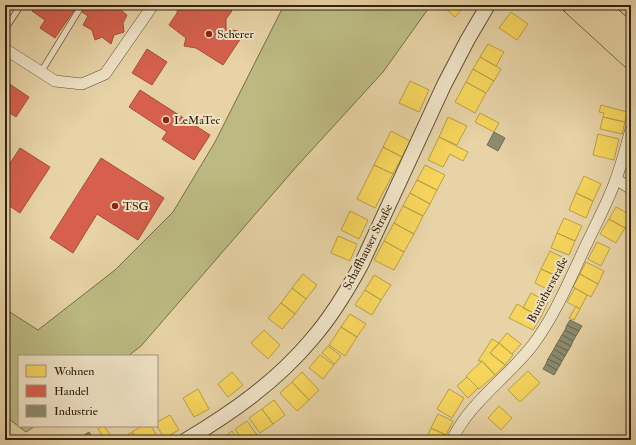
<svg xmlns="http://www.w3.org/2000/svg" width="636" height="445" font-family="'IM FELL Double Pica',serif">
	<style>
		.green { fill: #bcba82; stroke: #776e48 }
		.homes { fill: #f6d55c; stroke: #bb9f45 }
		.shops { fill: #d6604d; stroke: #a54d3a }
		.industry { fill: #8c8c6e; stroke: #716c52 }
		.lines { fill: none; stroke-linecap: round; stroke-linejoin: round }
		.service-casing { stroke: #5f4e35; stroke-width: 7 }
		.minor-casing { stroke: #5f4e35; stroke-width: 12 }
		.tertiary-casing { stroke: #5f4e35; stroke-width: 16 }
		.motorway-casing { stroke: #32220f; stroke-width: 22 }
		.service { stroke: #efe2c5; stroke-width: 5.5 }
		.minor { stroke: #efe2c5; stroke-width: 11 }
		.tertiary { stroke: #efe2c5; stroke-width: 14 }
		.motorway { stroke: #e7d3a6; stroke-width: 21 }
		.poi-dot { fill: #8f2418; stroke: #efe2c5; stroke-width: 1.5 }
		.labels { text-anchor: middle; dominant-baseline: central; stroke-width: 4; stroke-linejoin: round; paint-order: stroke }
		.poi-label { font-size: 12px; fill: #32220f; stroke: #efe2c5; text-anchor: start }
		.street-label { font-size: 12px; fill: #32220f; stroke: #efe2c5 }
	</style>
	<rect width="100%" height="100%" fill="#e7d3a6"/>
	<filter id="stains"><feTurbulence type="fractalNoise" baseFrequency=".005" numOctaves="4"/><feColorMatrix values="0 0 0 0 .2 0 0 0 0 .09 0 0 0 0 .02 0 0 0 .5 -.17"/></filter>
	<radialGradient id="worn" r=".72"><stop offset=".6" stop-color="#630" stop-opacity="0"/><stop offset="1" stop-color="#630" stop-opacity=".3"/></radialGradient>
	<path class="green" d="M284,5H431L383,72L297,166L141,346L128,356H19V426H35L26,432L5,416V309L38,330L115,270L173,212L215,142Z"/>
	<path class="homes" d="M442,5H466L455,17Z
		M511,12L528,24L517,40L499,28Z
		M488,44L504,52L496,66L480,57Z
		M480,57L501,69L494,81L473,69Z
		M473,69L494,81L486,93L466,82Z
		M410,81L429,90L419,112L399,103Z
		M466,82L486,93L475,113L455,102Z
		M601,105L627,112L625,122L603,117L604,113L599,112Z
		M480,113L499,123L494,132L475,122Z
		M448,117L467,126L457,145L439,137Z
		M603,117L625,122L622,134L600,129Z
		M391,131L410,141L402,157L383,147Z
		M598,134L619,139L614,160L593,155Z
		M439,137L468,152L463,161L450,154L443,167L428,160Z
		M383,147L402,157L393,174L374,165Z
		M374,165L393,174L375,208L357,199Z
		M425,165L445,175L437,190L417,180Z
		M584,176L601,184L593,201L576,193Z
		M417,180L437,190L430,204L410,193Z
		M410,193L430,204L423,216L403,206Z
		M576,193L593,201L586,218L569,210Z
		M403,206L423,216L414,234L394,223Z
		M616,207L631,215L625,228L609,219Z
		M350,211L368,220L359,239L341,230Z
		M564,218L582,226L575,241L557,233Z
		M609,219L625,228L616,243L600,234Z
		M394,223L414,234L404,252L384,241Z
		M557,233L575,241L569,255L551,248Z
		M338,236L357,244L350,261L331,253Z
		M384,241L404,252L394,270L374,260Z
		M597,242L610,248L601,266L588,259Z
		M550,251L568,260L559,277L541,269Z
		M586,262L604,271L598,284L580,274Z
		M541,269L559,277L553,292L535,283Z
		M303,274L317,285L306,299L292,288Z
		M580,274L598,284L591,297L573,287Z
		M374,275L391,285L381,300L365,290Z
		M292,288L306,299L295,314L281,303Z
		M575,288L587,295L580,309L567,302Z
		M365,290L381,300L372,315L355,305Z
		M531,293L548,302L541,317L523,308Z
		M281,303L295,314L282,329L268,318Z
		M517,304L541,317L533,330L509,318Z
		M576,306L580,309L574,320L569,318Z
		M350,314L366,324L357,337L341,327Z
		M341,327L357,337L345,356L329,345Z
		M264,330L280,345L268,359L251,343Z
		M507,333L521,344L512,354L499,343Z
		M492,339L499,343L490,353L505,365L495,375L482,361H478Z
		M499,343L513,355L505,365L490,353Z
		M328,346L341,356L335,364L322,353Z
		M320,355L334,365L323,379L309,368Z
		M482,361L495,375L479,389L466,376Z
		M528,371L540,383L520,402L508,390Z
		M232,372L243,385L228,397L218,384Z
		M302,372L319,390L309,400L292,382Z
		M467,377L478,388L468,398L457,386Z
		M292,382L309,400L297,411L280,393Z
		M198,389L209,409L194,417L183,398Z
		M449,389L464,398L452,418L437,409Z
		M274,400L285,415L273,424L262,409Z
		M499,406L512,418L501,430L488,418Z
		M262,409L273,424L260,433L249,418Z
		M438,414L453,421L446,435L431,428Z
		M170,415L179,430L164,438L157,426V422Z
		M247,421L257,435L250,440H242L235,429Z
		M99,426H104L111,436L105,440L98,429L100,427Z
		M142,426H151L159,439L157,440H137L132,432Z
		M431,428L446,435L444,440H426Z
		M232,431L238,440H224L223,438Z
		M132,432L137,440H120Z"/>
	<path class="shops" d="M35,5H70L75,9L55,38L40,28L45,20L32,11Z
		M86,5H121L118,8L127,15L123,23L124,32L114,35L111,44L102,37L95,40L92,30L83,25L88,16L82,12Z
		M183,5H222L232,11L226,19V29L238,31L237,36L241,38L223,65L196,48L184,46L186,38L169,25L177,13L178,6L182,7Z
		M147,49L167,62L152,85L132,73Z
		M8,83L29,97L16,117L5,110V87Z
		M140,90L210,135L194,160L162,139L167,132L129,107Z
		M20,148L50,167L20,213L5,203V171Z
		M101,158L164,198L138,240L97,214L73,253L50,238Z"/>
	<path class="industry" d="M494,132L505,138L498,151L487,145Z
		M570,320L582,326L579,331L567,325Z
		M567,325L579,331L576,336L565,330Z
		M565,330L576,336L573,341L562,335Z
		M562,335L573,341L571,346L559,340Z
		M559,340L571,346L568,351L556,345Z
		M556,345L568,351L565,356L554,349Z
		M554,349L565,356L562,361L551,354Z
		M551,354L562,361L560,365L548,359Z
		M548,359L560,365L557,370L546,364Z
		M546,364L557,370L554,375L543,369Z
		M89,432L94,440H76Z"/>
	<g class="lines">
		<defs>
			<path id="service" d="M5,29L21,5
				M41,72L82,5"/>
			<path id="minor" d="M5,49L55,81L82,84L105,74L153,5
				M616,179L631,189
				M452,440C469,403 507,378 532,346C552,320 566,288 580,258C591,233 607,205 616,179C622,163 626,146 631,129"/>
			<path id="tertiary" d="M186,440C233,412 277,381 312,339C332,316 347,291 361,265L444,85L468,39L488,5"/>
			<path id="motorway" d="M573,5L631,58
				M597,5L631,35"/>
		</defs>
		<use href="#service" class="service-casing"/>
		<use href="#minor" class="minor-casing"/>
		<use href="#tertiary" class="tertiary-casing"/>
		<use href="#motorway" class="motorway-casing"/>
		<use href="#service" class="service"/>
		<use href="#minor" class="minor"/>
		<use href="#tertiary" class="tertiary"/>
		<use href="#motorway" class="motorway"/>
	</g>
	<g class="poi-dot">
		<circle cx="209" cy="34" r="4"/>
		<circle cx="166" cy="120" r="4"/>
		<circle cx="115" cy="206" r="4"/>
	</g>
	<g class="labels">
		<g class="poi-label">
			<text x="217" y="34">Scherer</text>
			<text x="174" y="120">LeMaTec</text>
			<text x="123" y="206">TSG</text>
		</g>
		<g class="street-label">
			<text transform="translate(368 247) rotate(-63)">Schaffhauser Straße</text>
			<text transform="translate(548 290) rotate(-62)">Burötherstraße</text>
		</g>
	</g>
	<rect width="636" height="445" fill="none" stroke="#e7d3a6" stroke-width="20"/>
	<rect x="6" y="6" width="624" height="433" fill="none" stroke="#32220f" stroke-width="2"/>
	<rect x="10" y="10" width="616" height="425" fill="none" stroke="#32220f"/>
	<rect x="18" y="355" width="140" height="72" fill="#efe2c5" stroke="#a3957c"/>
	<rect x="26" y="365" width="20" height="12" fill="#f6d55c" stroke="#a3957c"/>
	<text x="54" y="375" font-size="12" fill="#32220f">Wohnen</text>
	<rect x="26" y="385" width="20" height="12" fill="#d6604d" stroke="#a3957c"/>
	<text x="54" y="395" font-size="12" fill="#32220f">Handel</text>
	<rect x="26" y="405" width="20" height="12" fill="#8c8c6e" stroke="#a3957c"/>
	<text x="54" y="415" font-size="12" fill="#32220f">Industrie</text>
	<rect width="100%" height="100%" filter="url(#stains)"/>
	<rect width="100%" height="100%" fill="url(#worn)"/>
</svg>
